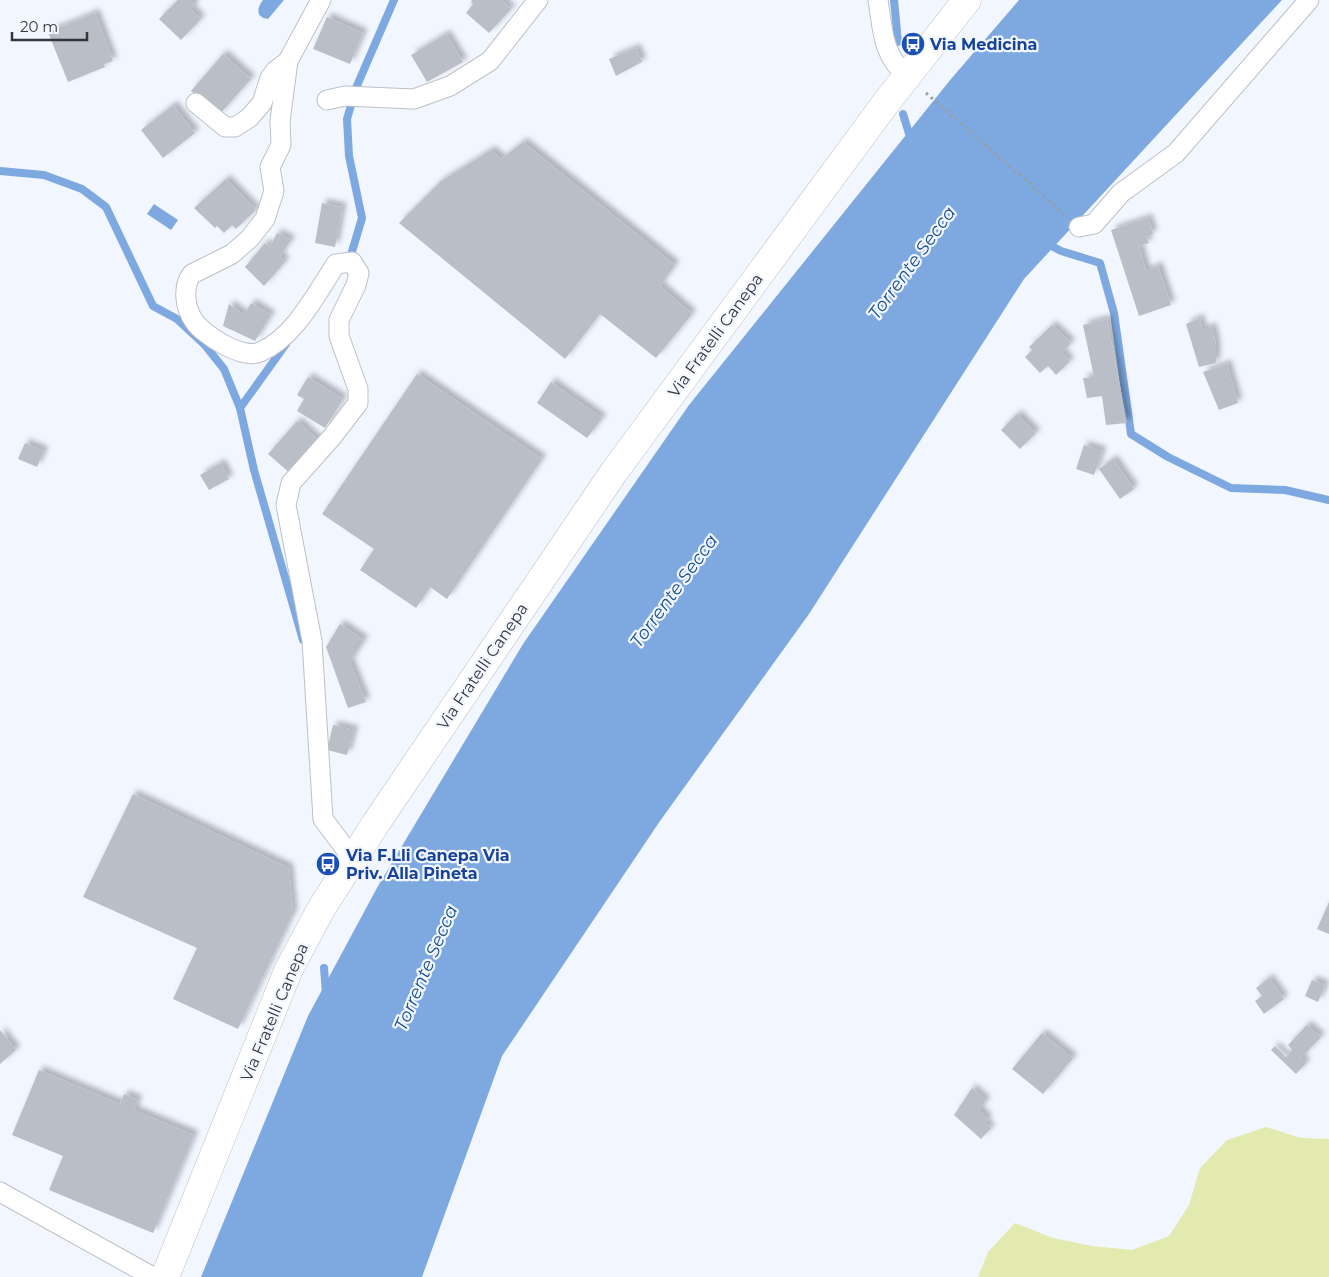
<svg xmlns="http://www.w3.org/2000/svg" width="1329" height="1277" viewBox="0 0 1329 1277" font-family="Montserrat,sans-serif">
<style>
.green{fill:#e2eaaf}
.water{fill:#7ea8e0}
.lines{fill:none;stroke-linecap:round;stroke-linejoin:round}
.stream{stroke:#7ea8e0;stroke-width:8}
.building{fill:#babec6;filter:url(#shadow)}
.street-casing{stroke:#bcc0c8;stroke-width:21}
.secondary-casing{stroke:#bcc0c8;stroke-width:29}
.path{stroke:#9a9da3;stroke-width:3;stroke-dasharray:2.5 4;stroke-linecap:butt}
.street{stroke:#fff;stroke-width:19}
.secondary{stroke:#fff;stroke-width:28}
.labels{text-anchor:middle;stroke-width:4.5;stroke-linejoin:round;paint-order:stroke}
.transit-label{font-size:16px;font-weight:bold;fill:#164399;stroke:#f2f6ff;text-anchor:start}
.street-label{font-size:16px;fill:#343639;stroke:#f2f6ff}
.water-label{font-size:18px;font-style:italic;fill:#154d90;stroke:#f2f6ff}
</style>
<defs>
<filter id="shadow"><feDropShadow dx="4.5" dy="-4.5" stdDeviation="2.5" flood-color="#0004"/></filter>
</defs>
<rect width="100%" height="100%" fill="#f2f6ff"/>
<!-- green -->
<path class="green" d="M 1266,1127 L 1301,1138 L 1329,1139 L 1329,1277 L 978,1277 L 988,1252 L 1015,1223 L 1053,1238 L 1092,1246 L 1132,1250 L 1169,1236 L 1189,1205 L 1200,1168 L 1227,1140 Z"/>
<!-- water -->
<path class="water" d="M 263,0 L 284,0 L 268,19 C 255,17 257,8 263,0 Z
M 1019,0 L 1282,0 L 1024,279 L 809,614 L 660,821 L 502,1056 L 422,1277 L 201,1277 L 308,1016 L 378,886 L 523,644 L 689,405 L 951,79 Z
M 154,204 L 178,220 L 171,230 L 147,214 Z"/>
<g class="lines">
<!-- stream -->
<path class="stream" d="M 894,0 L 898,42
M 903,114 L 911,140
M 0,171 L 44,175 L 82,189 L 106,207 L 153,306 L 177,319 L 204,344 L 224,369 L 240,408 L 254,470 L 303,640
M 1046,243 L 1061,251 L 1100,263 L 1114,313 L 1131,434 L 1168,457 L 1231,488 L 1285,490 L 1329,500
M 346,262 L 351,255 L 362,218 L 349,156 L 347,119 L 356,88 L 394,0
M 240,408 L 286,344
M 324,968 L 326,994"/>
</g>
<!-- building -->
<path class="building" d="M 178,0 L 190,0 L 195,5 L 191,9 L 201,19 L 181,40 L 159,19 Z
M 472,0 L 501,0 L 511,9 L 489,33 L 466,13 L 473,4 L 471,2 Z
M 95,13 L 113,61 L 104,64 L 105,67 L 68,82 L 48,32 Z
M 327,17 L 363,33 L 350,64 L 313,49 Z
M 446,34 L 463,62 L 427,82 L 411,55 Z
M 636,48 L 642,62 L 616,76 L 609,59 Z
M 223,54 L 251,79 L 219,115 L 191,91 Z
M 173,105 L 195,133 L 163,158 L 141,130 Z
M 523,142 L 675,265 L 660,286 L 692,314 L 656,358 L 600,314 L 565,359 L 399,223 L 441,181 L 491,150 L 501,159 Z
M 226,179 L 256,210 L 236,229 L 232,225 L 224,233 L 217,226 L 215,228 L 194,208 Z
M 322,203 L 342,207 L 335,247 L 315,243 Z
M 1148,218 L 1153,234 L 1146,237 L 1149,243 L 1139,246 L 1146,271 L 1158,266 L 1171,305 L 1139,316 L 1111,230 Z
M 277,233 L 291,240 L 280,256 L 285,262 L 264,286 L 245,267 L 265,243 L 270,247 Z
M 251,303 L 271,315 L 255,341 L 223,326 L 229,304 L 244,315 Z
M 1200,318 L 1202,330 L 1212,327 L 1216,345 L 1216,363 L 1199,367 L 1186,324 Z
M 1107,319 L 1127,423 L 1106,425 L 1102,396 L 1087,398 L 1083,378 L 1094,377 L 1083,325 Z
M 1052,325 L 1071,343 L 1062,353 L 1070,361 L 1056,375 L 1048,366 L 1040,373 L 1025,357 L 1032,350 L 1029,347 Z
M 1227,364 L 1238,403 L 1219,410 L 1203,372 Z
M 417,374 L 542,459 L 447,599 L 430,587 L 416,608 L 360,570 L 374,549 L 322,514 Z
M 308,377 L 343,399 L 325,428 L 297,411 L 304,399 L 297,395 Z
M 551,382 L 602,418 L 587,438 L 537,403 Z
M 1017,414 L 1036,433 L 1020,449 L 1001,430 Z
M 297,421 L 321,443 L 292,475 L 268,454 Z
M 25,443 L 44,451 L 37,467 L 18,459 Z
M 1084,445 L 1102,451 L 1094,475 L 1076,469 Z
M 1113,459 L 1134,489 L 1120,499 L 1099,469 Z
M 221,463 L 229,479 L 209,490 L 200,475 Z
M 340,624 L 364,640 L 350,662 L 366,702 L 348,708 L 326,647 Z
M 333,725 L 354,730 L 347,755 L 327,750 Z
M 133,794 L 289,868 L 293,913 L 238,1029 L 173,999 L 197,948 L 83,897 Z
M 1329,902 L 1329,934 L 1317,929 Z
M 1269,978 L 1284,999 L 1264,1014 L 1255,1001 L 1262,996 L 1256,988 Z
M 1312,980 L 1325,985 L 1318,1002 L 1305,996 Z
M 1307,1025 L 1321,1037 L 1301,1058 L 1306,1063 L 1296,1074 L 1271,1050 L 1275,1046 L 1286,1057 L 1292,1050 L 1288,1045 Z
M 0,1030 L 16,1050 L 0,1064 Z
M 1042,1033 L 1073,1058 L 1043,1094 L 1012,1069 Z
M 39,1070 L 120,1104 L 124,1094 L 138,1100 L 134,1110 L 194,1135 L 153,1233 L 49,1190 L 63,1156 L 12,1135 Z
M 972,1088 L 986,1101 L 979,1110 L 988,1119 L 985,1123 L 991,1128 L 981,1139 L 954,1115 Z"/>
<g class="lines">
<!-- street casing -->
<g class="street-casing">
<path id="street" d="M 878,0 C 883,31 882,54 907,76
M 288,61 L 280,121 L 281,145 L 270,167 L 274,191 L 265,219 L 250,238 L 232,254 L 192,274 C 182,287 185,308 194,321 C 203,335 243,360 260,352 C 295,337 316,294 336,264 L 352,262 L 359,273 L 356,285 L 339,320 L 339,336 L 358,389 L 358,403 L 332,437 L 291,483 L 286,505 L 312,641 L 323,819 L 353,859
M 327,100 L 345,96 L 414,99 L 450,86 L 490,61 L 538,0
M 196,103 L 225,127 L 235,127 L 249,118 L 262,103 L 270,78 L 275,71 L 288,61 L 321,0
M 1079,227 L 1094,224 L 1121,193 L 1176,153 L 1309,0
M 0,1192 L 153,1277"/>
</g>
<!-- secondary casing -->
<g class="secondary-casing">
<path id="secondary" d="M 165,1277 L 288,971 L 321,909 L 376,823 L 614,472 L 885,104 L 967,0"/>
</g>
<!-- path -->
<path class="path" d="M 926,93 L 1064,214"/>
<!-- street -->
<use href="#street" class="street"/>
<!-- secondary -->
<use href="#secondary" class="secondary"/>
</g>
<!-- icons -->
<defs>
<g id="bus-disc" transform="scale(1.25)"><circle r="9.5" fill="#1a4fb4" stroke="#f2f6ff"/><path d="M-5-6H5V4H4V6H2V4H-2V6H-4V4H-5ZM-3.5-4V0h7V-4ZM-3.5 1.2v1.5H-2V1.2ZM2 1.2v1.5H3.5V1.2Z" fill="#fff"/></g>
</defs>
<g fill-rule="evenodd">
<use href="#bus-disc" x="913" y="44"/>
<use href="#bus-disc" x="328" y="864"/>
</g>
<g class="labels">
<!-- transit labels -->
<g class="transit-label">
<text x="930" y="50">Via Medicina</text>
<text x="346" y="861">Via F.Lli Canepa Via<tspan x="346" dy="18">Priv. Alla Pineta</tspan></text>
</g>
<!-- street labels -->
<g class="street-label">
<text transform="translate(715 335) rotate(-54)" y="6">Via Fratelli Canepa</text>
<text transform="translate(482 666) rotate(-56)" y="6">Via Fratelli Canepa</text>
<text transform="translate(274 1012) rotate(-67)" y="6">Via Fratelli Canepa</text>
</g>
<!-- water labels -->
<g class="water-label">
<text transform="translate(912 263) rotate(-54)" y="6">Torrente Secca</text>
<text transform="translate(674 591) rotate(-54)" y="6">Torrente Secca</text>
<text transform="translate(426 968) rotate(-67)" y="6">Torrente Secca</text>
</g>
</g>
<!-- scale -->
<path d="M12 32v8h75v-8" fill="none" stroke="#343639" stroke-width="2.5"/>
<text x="20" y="32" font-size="15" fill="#343639" stroke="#f2f6ff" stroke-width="4" paint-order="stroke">20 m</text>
</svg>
